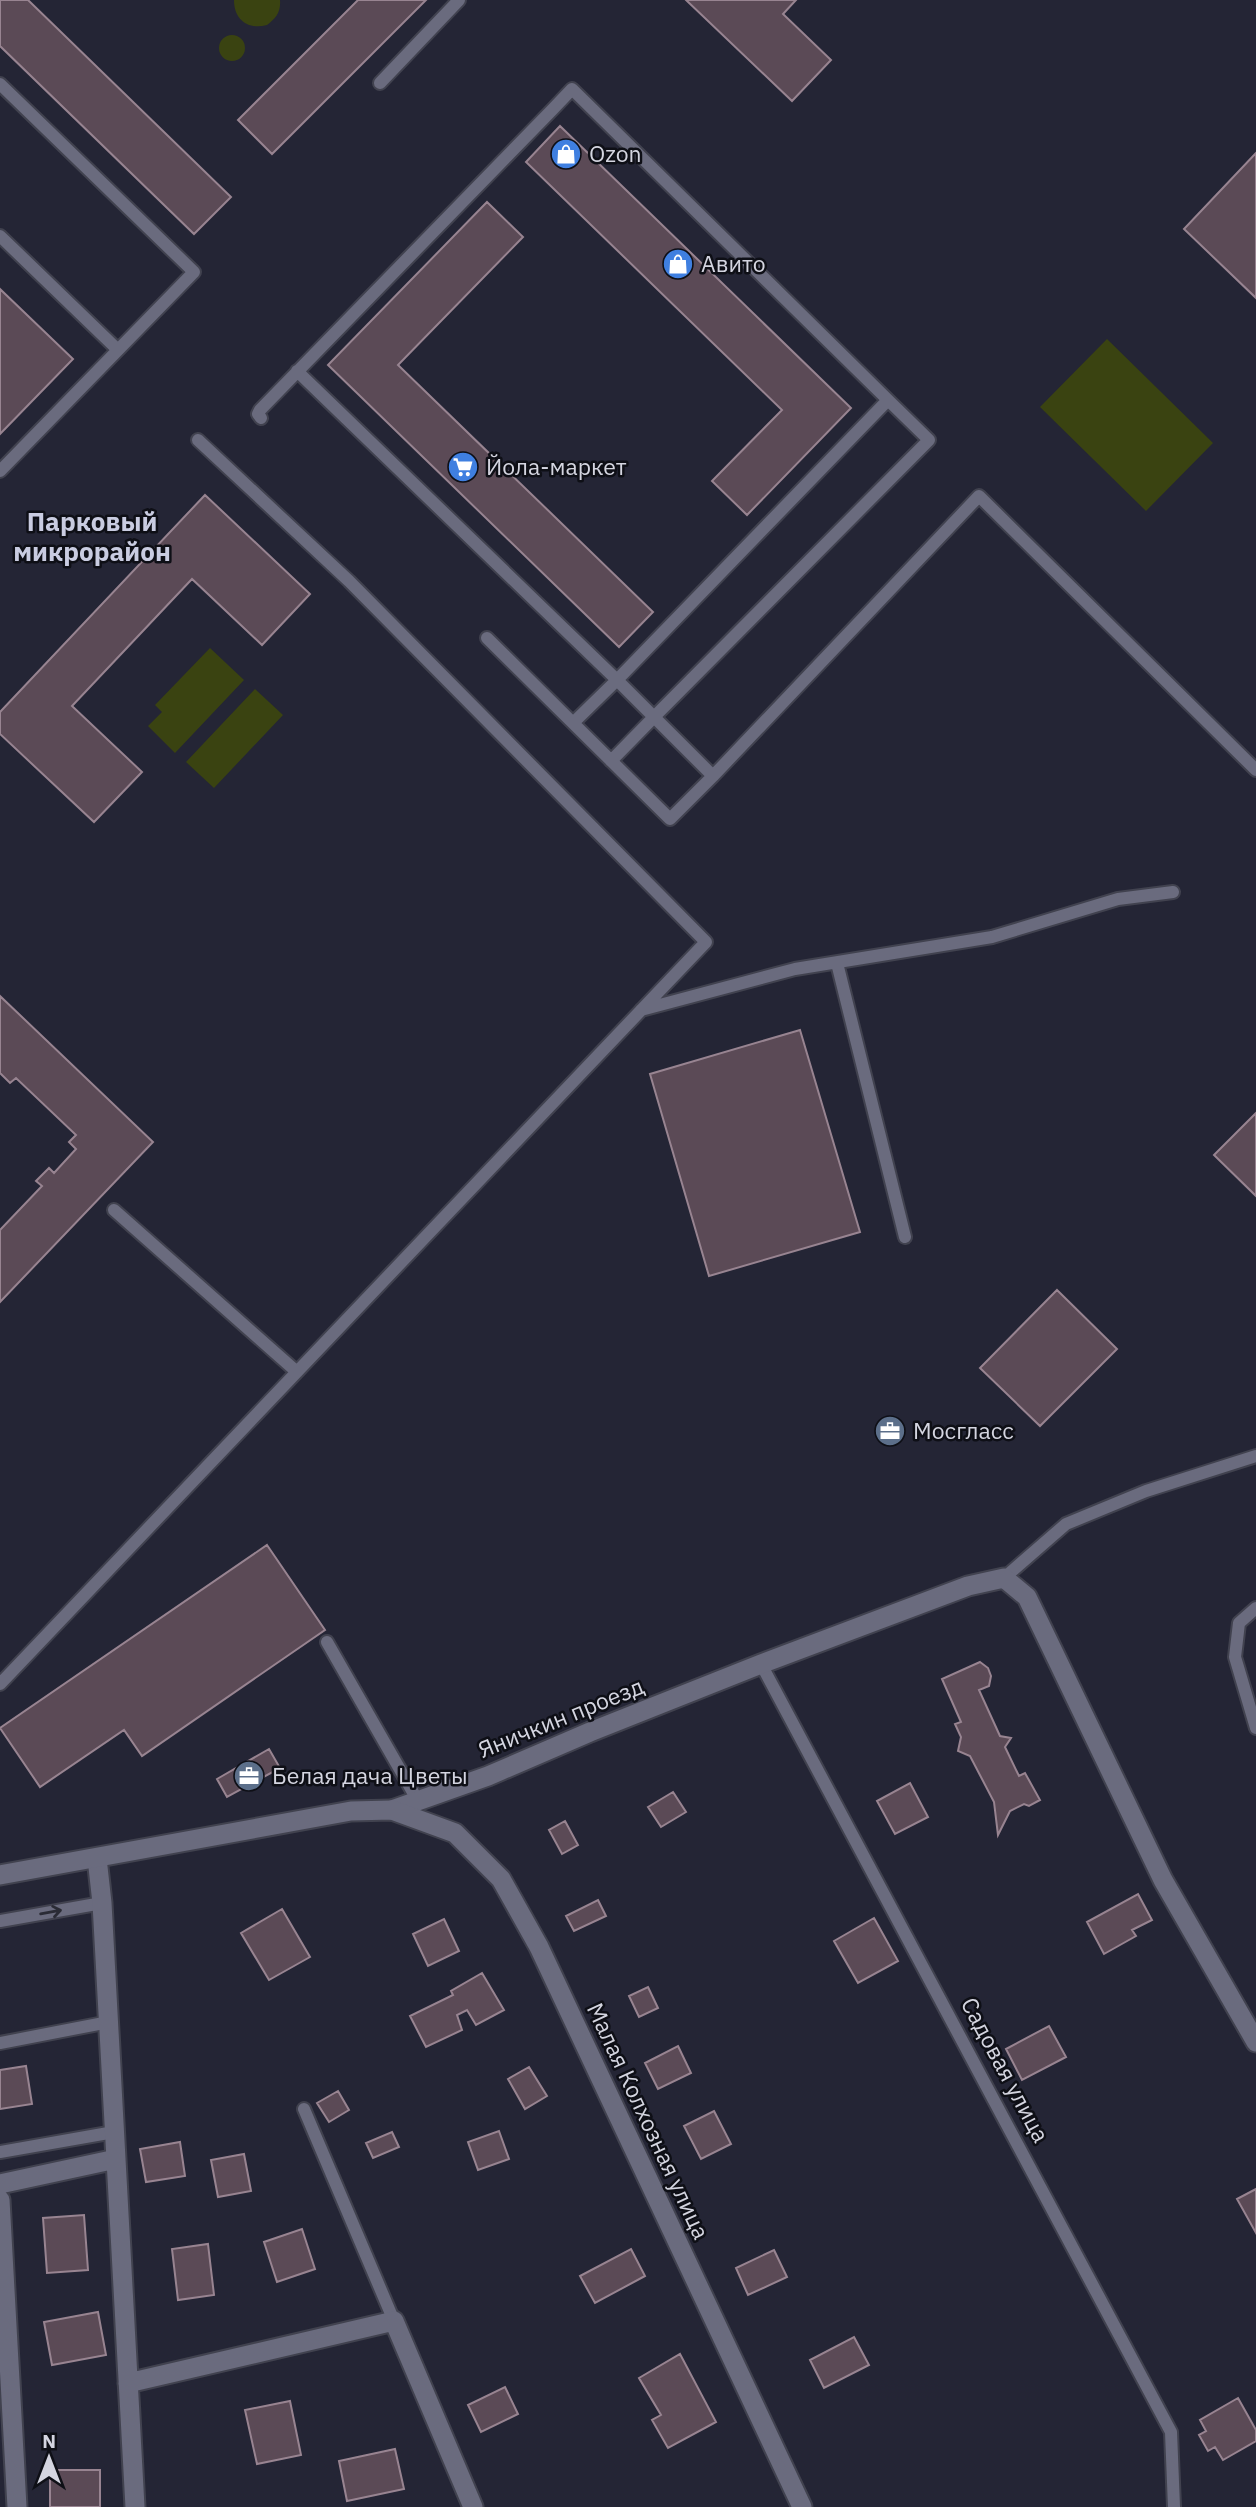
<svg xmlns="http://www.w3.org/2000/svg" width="1256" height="2507" viewBox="0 0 1256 2507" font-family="'IBM Plex Sans',sans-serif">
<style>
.green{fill:#3a4311}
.building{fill:#5b4a56;stroke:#988491;stroke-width:2}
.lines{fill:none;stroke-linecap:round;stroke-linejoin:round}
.service-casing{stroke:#41424f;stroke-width:16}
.minor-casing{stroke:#41424f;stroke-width:23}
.tertiary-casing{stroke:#41424f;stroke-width:23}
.service{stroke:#6a6b7e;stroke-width:12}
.minor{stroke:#6a6b7e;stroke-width:19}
.tertiary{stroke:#6a6b7e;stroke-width:19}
.oneway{stroke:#2a2b35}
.labels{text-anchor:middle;stroke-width:5;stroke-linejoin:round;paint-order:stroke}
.poi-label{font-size:23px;fill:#d4d5e0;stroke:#0e0f16;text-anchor:start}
.street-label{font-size:23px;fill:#d4d5e0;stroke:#0e0f16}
.quarter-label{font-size:26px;font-weight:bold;fill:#c9cce1;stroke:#0e0f16}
</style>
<rect width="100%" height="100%" fill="#242535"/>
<!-- green -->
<path class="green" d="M 234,0 L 280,0 C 281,12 276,18 267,25 C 248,30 234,20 234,0 Z
M219 48a13 13 0 1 1 26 0a13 13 0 1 1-26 0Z
M 1107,339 L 1213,443 L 1146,511 L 1040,407 Z
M 210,648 L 244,680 L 175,753 L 148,726 L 162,712 L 155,705 Z
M 255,689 L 283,715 L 214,788 L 186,762 Z"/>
<!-- building -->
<path class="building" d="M 0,0 L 28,0 L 231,197 L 194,234 L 0,46 Z
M 358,0 L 426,0 L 272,154 L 238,120 Z
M 686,0 L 796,0 L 783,14 L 831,60 L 792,101 Z
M 560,126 L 851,408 L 747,515 L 712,481 L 782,410 L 526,162 Z
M 1256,153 L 1256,298 L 1184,229 Z
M 487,202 L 523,237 L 398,365 L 653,612 L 619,647 L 328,365 Z
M 0,289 L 73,359 L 0,434 Z
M 205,495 L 310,594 L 262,645 L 192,579 L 72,706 L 142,772 L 94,822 L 0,734 L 0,712 Z
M 0,996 L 153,1142 L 0,1302 L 0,1230 L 42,1186 L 36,1181 L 49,1168 L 54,1173 L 76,1149 L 69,1142 L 76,1135 L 16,1078 L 10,1083 L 0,1073 Z
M 800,1030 L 860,1232 L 709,1276 L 650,1074 Z
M 1256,1113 L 1256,1196 L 1214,1155 Z
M 1057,1290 L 1117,1349 L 1040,1426 L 980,1368 Z
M 267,1545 L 325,1630 L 142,1756 L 124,1730 L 40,1787 L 0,1728 Z
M 980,1662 L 988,1668 L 991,1676 L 989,1686 L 979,1690 L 1000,1736 L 1011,1738 L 1005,1747 L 1019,1776 L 1025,1773 L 1040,1800 L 1029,1806 L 1024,1804 L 1010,1811 L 998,1835 L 994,1802 L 970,1756 L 958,1751 L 961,1737 L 955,1724 L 961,1722 L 942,1679 Z
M 269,1749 L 280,1768 L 227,1797 L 217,1779 Z
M 910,1783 L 928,1817 L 895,1834 L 877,1801 Z
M 673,1792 L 686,1812 L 661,1827 L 648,1807 Z
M 565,1821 L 578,1845 L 562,1854 L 549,1830 Z
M 1138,1894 L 1152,1920 L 1132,1930 L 1136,1936 L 1104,1954 L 1087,1922 Z
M 598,1900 L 606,1916 L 574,1931 L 566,1916 Z
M 282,1909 L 310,1957 L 269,1980 L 241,1933 Z
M 874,1918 L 898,1961 L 858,1983 L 834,1941 Z
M 444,1919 L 459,1951 L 428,1966 L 413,1934 Z
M 482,1973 L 504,2010 L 476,2025 L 467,2010 L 457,2015 L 462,2030 L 426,2047 L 410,2016 L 453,1995 L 451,1991 Z
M 648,1987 L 658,2008 L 639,2017 L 629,1996 Z
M 1049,2026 L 1066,2057 L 1022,2080 L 1006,2049 Z
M 678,2046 L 691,2073 L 658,2089 L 645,2063 Z
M 26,2066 L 32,2104 L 0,2109 L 0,2070 Z
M 529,2067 L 547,2096 L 525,2109 L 508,2079 Z
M 338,2091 L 349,2110 L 329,2122 L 317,2103 Z
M 714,2111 L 731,2144 L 701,2159 L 684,2126 Z
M 499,2131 L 509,2159 L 478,2170 L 468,2142 Z
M 392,2132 L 399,2147 L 373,2158 L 366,2143 Z
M 180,2142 L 185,2176 L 146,2182 L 140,2149 Z
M 244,2154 L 251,2191 L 218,2197 L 211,2160 Z
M 1256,2189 L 1256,2233 L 1237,2199 Z
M 84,2215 L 88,2270 L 47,2273 L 43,2218 Z
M 302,2229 L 315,2269 L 277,2282 L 264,2242 Z
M 208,2244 L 214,2295 L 178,2300 L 172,2249 Z
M 631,2249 L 645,2276 L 595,2303 L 580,2276 Z
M 774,2250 L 787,2277 L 748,2295 L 736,2268 Z
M 98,2312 L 106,2355 L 52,2365 L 44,2322 Z
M 854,2337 L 869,2365 L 824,2388 L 810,2360 Z
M 680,2354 L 716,2422 L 668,2448 L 652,2420 L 661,2415 L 639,2378 Z
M 505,2387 L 518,2414 L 481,2432 L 468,2405 Z
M 1238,2398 L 1256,2430 L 1256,2441 L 1223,2460 L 1215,2447 L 1208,2451 L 1199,2435 L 1206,2431 L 1200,2420 Z
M 290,2401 L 301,2455 L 257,2464 L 245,2410 Z
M 395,2449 L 404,2489 L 347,2501 L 339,2461 Z
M 50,2470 L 100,2470 L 100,2507 L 50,2507 Z"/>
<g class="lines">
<!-- service casing -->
<g class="service-casing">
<path id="service" d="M 380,83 L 459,0
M 0,84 L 194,272 L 118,350
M 0,236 L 118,350 L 0,471
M 261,418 L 258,414 L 260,410 L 552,110 L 572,89 L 888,400 L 617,680 L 297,371
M 487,638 L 670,819 L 713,776
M 573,723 L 617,680 L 654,717 L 929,440 L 888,400
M 611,761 L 654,717 L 713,776 L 979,496 L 1256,770
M 837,963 L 905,1237
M 641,1010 L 795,969 L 992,937 L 1118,899 L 1173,892
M 114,1210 L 297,1372
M 1004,1578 L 1066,1524 L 1146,1491 L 1256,1456
M 1256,1608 L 1239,1623 L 1235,1657 L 1256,1728
M 327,1642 L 418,1801
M 761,1664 L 1171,2432 L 1174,2507
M 0,1684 L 706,942 L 349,581 L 198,440
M 0,1921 L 102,1903
M 0,2043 L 109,2022
M 304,2109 L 394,2321
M 0,2152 L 114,2132"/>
</g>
<!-- minor casing -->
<g class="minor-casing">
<path id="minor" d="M 392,1810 L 488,1776 L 590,1732 L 761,1664 L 968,1586 L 1004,1578 L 1027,1597 L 1163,1880 L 1256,2042
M 97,1858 L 102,1903 L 135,2507
M 0,2184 L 116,2159
M 0,2200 L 17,2507
M 128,2383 L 394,2321 L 473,2507"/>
</g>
<!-- tertiary casing -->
<g class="tertiary-casing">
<path id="tertiary" d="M 0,1875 L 351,1811 L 392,1810 L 455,1833 L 501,1879 L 539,1947 L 802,2507"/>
</g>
<!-- service -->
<use href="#service" class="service"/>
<!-- minor -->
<use href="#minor" class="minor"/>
<!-- tertiary -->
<use href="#tertiary" class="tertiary"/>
</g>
<!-- one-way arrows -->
<defs><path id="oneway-shaft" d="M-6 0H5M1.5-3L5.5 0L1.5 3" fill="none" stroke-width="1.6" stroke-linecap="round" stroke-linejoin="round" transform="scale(1.75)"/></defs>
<use class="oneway" href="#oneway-shaft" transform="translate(51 1912) rotate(-10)"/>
<!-- icons -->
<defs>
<g id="shop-disc" transform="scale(1.575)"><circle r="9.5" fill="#3f7fe0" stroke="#0e0f16"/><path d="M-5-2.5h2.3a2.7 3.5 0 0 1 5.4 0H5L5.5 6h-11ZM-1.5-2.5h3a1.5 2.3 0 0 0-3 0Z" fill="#fff"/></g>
<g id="supermarket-disc" transform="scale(1.575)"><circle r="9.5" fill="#3f7fe0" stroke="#0e0f16"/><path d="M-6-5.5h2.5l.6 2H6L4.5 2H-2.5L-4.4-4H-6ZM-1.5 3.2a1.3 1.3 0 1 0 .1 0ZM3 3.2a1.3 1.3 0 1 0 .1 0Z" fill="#fff"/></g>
<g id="office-disc" transform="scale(1.575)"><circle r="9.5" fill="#5c6f8a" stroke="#0e0f16"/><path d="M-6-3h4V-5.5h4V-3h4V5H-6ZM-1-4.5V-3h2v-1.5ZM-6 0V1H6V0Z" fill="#fff"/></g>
</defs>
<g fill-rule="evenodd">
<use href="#shop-disc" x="566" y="154"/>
<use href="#shop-disc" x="678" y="264"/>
<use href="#supermarket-disc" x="463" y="467"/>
<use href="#office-disc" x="890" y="1431"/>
<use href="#office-disc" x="249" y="1776"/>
</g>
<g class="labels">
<!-- poi labels -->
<g class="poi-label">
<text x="589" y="162">Ozon</text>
<text x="701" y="272">Авито</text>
<text x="486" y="475">Йола-маркет</text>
<text x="913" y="1439">Мосгласс</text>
<text x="272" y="1784">Белая дача Цветы</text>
</g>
<!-- street labels -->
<g class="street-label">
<text transform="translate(561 1718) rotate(-22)" y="8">Яничкин проезд</text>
<text transform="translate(1005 2070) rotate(62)" y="8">Садовая улица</text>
<text transform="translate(648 2121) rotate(65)" y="8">Малая Колхозная улица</text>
</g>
<!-- quarter labels -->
<g class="quarter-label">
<text x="92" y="531">Парковый<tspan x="92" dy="30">микрорайон</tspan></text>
</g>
</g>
<!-- north arrow -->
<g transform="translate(49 2458)" stroke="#0e0f16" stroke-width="5" paint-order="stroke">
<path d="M0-5L12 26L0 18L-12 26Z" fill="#d4d5e0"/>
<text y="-10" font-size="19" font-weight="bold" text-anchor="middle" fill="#d4d5e0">N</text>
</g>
</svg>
